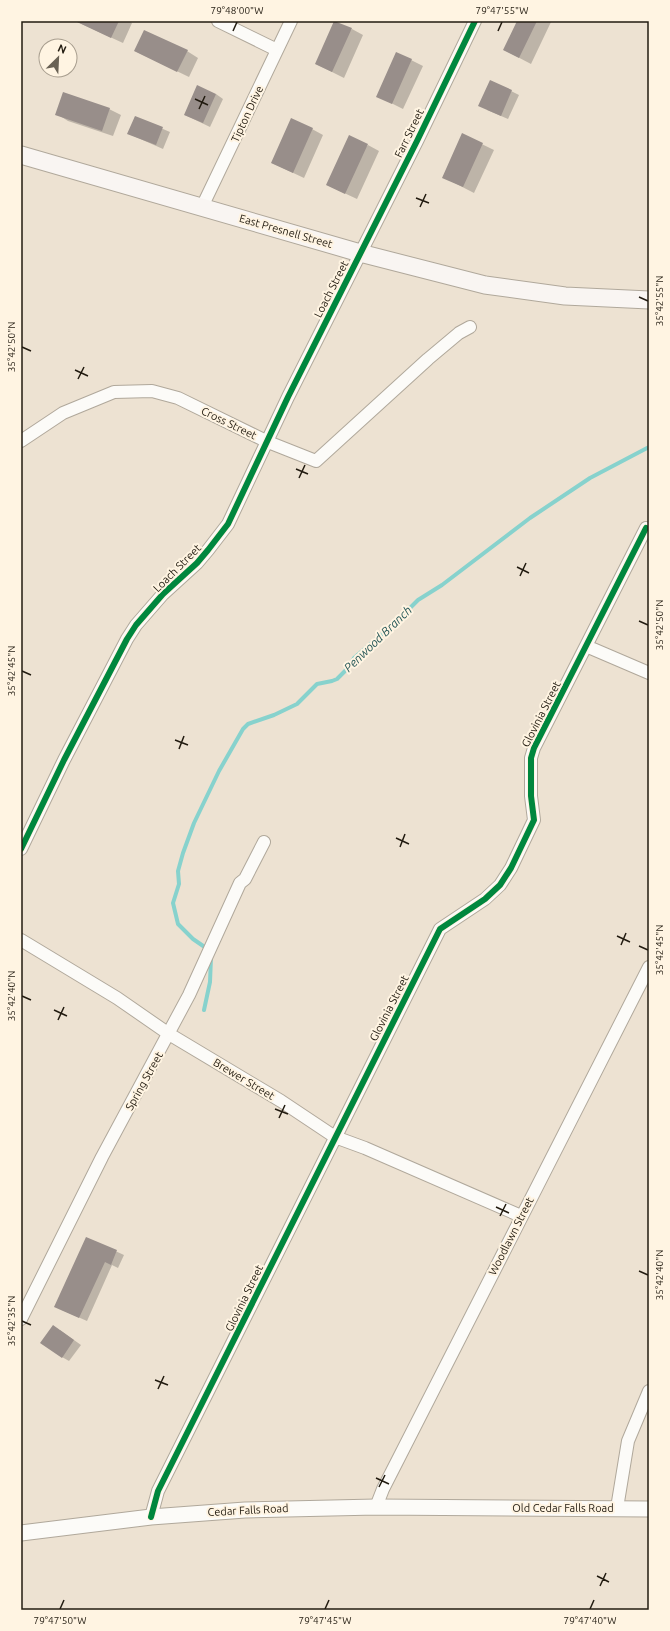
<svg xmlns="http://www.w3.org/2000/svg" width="670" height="1631" viewBox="0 0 670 1631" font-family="Ubuntu,sans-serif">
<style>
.shadow{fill:#0003}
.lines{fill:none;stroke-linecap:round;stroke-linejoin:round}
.stream{stroke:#87d2cd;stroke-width:4}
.building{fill:#988e8a}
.minor-casing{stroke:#b0a89b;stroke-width:14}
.tertiary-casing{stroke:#b0a89b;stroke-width:17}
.secondary-casing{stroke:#b0a89b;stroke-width:19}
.minor{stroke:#fcfbf8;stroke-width:12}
.tertiary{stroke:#fcfbf8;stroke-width:15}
.secondary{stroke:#f9f5f2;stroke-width:17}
.cycleway-casing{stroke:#fff4e2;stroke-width:8}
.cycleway{stroke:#00873e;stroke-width:6}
.ticks{fill:none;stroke:#221b10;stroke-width:1.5}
.labels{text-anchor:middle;stroke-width:4;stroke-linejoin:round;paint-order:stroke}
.street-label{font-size:11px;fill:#221b10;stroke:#fff4e2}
.water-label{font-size:12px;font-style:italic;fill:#255656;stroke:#fff4e2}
.neatline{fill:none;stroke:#221b10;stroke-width:1.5}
.ticks-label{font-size:10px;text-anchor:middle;fill:#221b10}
</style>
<rect width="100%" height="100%" fill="#ede2d2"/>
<!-- shadow -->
<path class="shadow" d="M 75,21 L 129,21 L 132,23 L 123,43 Z
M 518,21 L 551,22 L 531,64 L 504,50 Z
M 352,29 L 363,35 L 344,78 L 316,64 Z
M 135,51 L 187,51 L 198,58 L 189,77 Z
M 411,60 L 423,66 L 403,109 L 377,96 Z
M 491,81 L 519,95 L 508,119 L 487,110 Z
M 216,94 L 223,99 L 210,127 L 185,115 Z
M 109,109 L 121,115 L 113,136 L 68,121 L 57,114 Z
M 135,117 L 170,132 L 163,149 L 129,134 Z
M 312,129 L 323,135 L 304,178 L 272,163 Z
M 463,135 L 494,150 L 474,193 L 443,177 Z
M 368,145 L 379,151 L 357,199 L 327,185 Z
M 87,1238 L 124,1255 L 118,1268 L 112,1265 L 87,1321 L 62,1310 Z
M 60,1330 L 81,1345 L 69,1361 L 62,1357 Z"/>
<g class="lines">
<!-- stream -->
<path class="stream" d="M 209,950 L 193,939 L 178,924 L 173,903 L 179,884 L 178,871 L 183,853 L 194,823 L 219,771 L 243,729 L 248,724 L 274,715 L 297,704 L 317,684 L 332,681 L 337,679 L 347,669 L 354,658 L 396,622 L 418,600 L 442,585 L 530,518 L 590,478 L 649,447
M 204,1010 L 210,982 L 211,957"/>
</g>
<!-- building -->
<path class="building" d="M 75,21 L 119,21 L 111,38 Z
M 334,21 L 352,28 L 332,72 L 315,64 Z
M 517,21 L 537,21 L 519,58 L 503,50 Z
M 144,30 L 188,50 L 177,72 L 134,51 Z
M 396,52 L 412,59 L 392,104 L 376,97 Z
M 490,80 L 512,90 L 501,116 L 478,106 Z
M 197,85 L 216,94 L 203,123 L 184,115 Z
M 63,92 L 110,108 L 102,131 L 55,115 Z
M 135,116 L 163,127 L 156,145 L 127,134 Z
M 291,118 L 313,128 L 293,173 L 271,163 Z
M 462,133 L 483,143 L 463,187 L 442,178 Z
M 349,135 L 368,144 L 345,194 L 326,185 Z
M 86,1237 L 117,1250 L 111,1265 L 105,1262 L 79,1318 L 54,1307 Z
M 53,1325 L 74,1340 L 62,1358 L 40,1343 Z"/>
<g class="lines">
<!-- minor casing -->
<g class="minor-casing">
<path id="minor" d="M 218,21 L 277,50
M 202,207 L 291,21
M 21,441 L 63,413 L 114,392 L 152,391 L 178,398 L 268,442 L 316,461 L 428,359 L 459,333 L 470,327
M 586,646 L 649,673
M 21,849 L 64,760 L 127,639 L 136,625 L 163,594 L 197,563 L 208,550 L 228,524 L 288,397 L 417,141 L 475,21
M 21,940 L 117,998 L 169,1034 L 281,1101 L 335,1137 L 365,1148 L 521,1216
M 21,1319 L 102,1157 L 189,995 L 240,883 L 245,879 L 264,842
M 376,1507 L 383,1489 L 649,967
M 617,1508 L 628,1441 L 649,1391
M 151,1517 L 158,1491 L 440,929 L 485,899 L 500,885 L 511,868 L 534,820 L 531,796 L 531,758 L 534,748 L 646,528"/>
</g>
<!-- tertiary casing -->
<g class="tertiary-casing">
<path id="tertiary" d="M 21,1533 L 151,1517 L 245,1510 L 376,1507 L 649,1509"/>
</g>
<!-- secondary casing -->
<g class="secondary-casing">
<path id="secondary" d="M 21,155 L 360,253 L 485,285 L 565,296 L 649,300"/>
</g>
<!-- minor -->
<use href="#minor" class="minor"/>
<!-- tertiary -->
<use href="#tertiary" class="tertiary"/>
<!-- secondary -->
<use href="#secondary" class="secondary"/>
<!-- cycleway casing -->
<g class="cycleway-casing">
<path id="cycleway" d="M 21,849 L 64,760 L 127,639 L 136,625 L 163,594 L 197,563 L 208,550 L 228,524 L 288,397 L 417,141 L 475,21
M 151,1517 L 158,1491 L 440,929 L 485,899 L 500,885 L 511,868 L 534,820 L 531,796 L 531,758 L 534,748 L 646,528"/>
</g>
<!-- cycleway -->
<use href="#cycleway" class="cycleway"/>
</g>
<!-- ticks -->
<path class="ticks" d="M 233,31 L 237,22M 498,31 L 502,22M 195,99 L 208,105M 199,109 L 205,96M 416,198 L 429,203M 420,207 L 426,194M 639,297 L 648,301M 22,347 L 31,351M 75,370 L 88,376M 78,379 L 84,367M 296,469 L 308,474M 299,478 L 305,465M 517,567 L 529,573M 520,576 L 526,563M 639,621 L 648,625M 22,671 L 31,675M 175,740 L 188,745M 179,749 L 184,736M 396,838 L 409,844M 400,847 L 405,834M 617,936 L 630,942M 621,945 L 626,933M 639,946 L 648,950M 22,996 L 31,1000M 54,1010 L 67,1016M 58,1020 L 64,1007M 275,1109 L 288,1114M 279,1118 L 285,1105M 496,1207 L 509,1213M 500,1216 L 506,1204M 639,1271 L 648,1275M 22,1321 L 31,1325M 155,1380 L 168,1385M 158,1389 L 164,1376M 376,1478 L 389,1484M 379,1487 L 385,1475M 597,1576 L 609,1582M 600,1586 L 606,1573M 60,1609 L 64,1600M 325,1609 L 329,1600M 590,1609 L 594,1600"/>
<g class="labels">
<!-- street labels -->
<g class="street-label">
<text transform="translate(247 114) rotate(-65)" y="4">Tipton Drive</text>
<text transform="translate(409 133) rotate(-64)" y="4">Farr Street</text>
<text transform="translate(286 231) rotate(16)" y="4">East Presnell Street</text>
<text transform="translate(331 289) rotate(-63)" y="4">Loach Street</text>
<text transform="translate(229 423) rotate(26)" y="4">Cross Street</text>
<text transform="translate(177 568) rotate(-45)" y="4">Loach Street</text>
<text transform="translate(541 714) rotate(-63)" y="4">Glovinia Street</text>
<text transform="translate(389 1008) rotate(-63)" y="4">Glovinia Street</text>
<text transform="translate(244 1079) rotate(31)" y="4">Brewer Street</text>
<text transform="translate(144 1081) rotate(-61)" y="4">Spring Street</text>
<text transform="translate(511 1236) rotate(-63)" y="4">Woodlawn Street</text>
<text transform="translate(244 1298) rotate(-64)" y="4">Glovinia Street</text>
<text x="563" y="1512">Old Cedar Falls Road</text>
<text transform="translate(248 1510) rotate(-3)" y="4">Cedar Falls Road</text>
</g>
<!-- water labels -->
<g class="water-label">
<text transform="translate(378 639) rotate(-44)" y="4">Penwood Branch</text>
</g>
</g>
<!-- border -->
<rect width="670" height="1631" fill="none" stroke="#fff4e2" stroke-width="44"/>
<!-- north arrow -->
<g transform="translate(58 58) rotate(24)"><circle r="19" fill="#fff4e2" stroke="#a79d8e"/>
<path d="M0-3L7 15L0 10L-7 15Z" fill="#696154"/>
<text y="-6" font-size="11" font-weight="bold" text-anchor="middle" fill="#221b10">N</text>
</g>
<rect x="22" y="22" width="626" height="1587" class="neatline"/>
<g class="ticks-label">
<text x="237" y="14">79°48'00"W</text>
<text x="502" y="14">79°47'55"W</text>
<text transform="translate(659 301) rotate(-90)" y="4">35°42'55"N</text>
<text transform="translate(11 347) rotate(-90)" y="4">35°42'50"N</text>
<text transform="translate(659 625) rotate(-90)" y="4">35°42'50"N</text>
<text transform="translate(11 671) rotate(-90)" y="4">35°42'45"N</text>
<text transform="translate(659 950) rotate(-90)" y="4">35°42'45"N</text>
<text transform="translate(11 996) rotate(-90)" y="4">35°42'40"N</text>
<text transform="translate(659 1275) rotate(-90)" y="4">35°42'40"N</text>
<text transform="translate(11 1321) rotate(-90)" y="4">35°42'35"N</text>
<text x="60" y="1624">79°47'50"W</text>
<text x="325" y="1624">79°47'45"W</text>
<text x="590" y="1624">79°47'40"W</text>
</g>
</svg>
